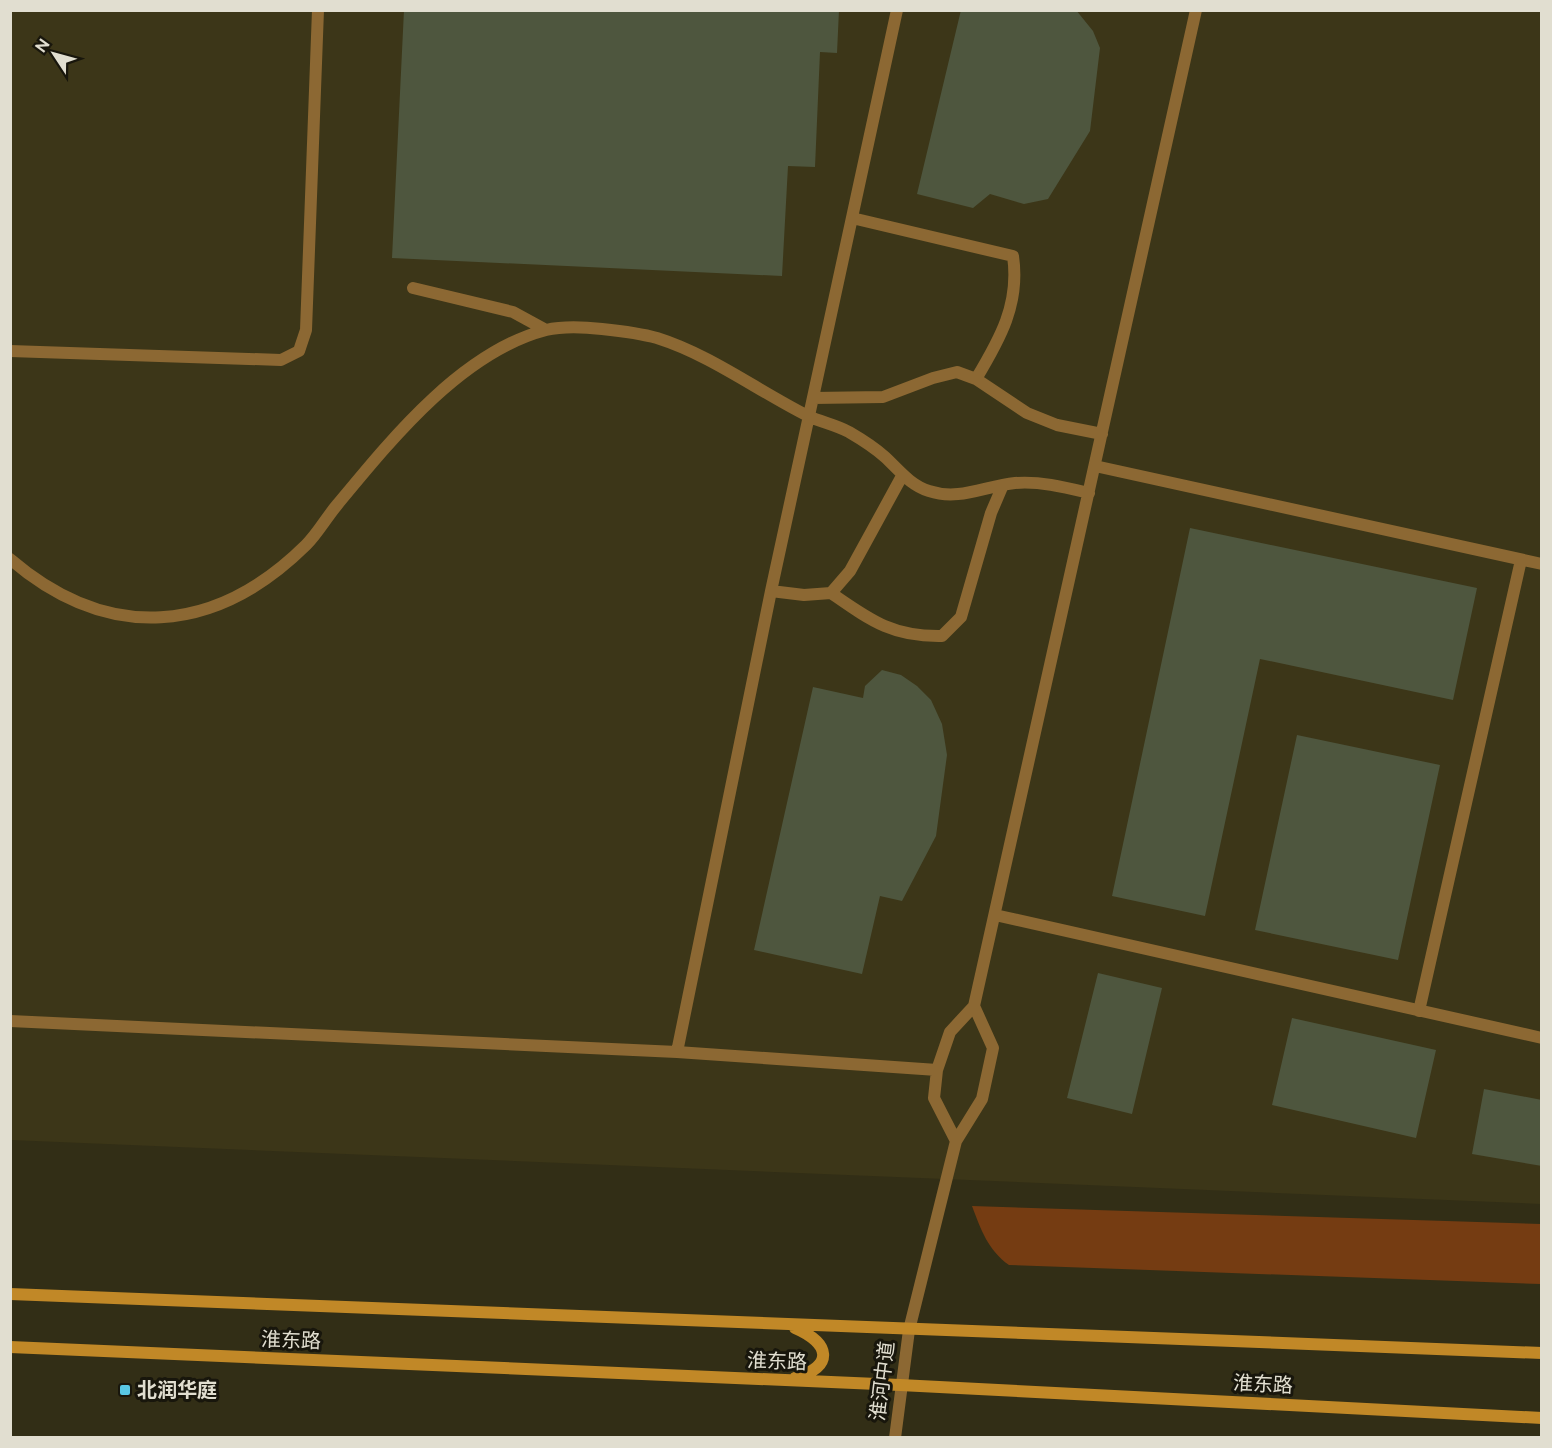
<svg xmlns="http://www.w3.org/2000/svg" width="1552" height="1448" viewBox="0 0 1552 1448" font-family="Raleway,'Noto Sans SC',sans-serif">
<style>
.built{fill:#3c3618}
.green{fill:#753c12}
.building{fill:#4e563e}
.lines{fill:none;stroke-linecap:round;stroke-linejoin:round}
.service{stroke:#8c6833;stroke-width:12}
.tertiary{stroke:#8c6833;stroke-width:12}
.secondary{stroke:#c18827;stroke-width:12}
.poi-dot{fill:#59c8e4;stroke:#18160c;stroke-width:2}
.labels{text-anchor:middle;stroke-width:6;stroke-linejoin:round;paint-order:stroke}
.street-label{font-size:20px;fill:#e1ded0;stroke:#18160c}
.poi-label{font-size:20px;font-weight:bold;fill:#e1ded0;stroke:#18160c;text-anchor:start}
</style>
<rect width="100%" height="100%" fill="#322e16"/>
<!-- built -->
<path class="built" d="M 11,11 L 1541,11 L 1541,1204 L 11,1140 Z"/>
<!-- green -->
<path class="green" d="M 972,1206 L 1541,1224 L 1541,1284 L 1009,1265 C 988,1250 981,1230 972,1206 Z"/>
<!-- building -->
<path class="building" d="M 404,10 L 839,10 L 837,53 L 820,52 L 815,167 L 788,166 L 782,276 L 392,258 Z
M 961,10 L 1076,10 L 1093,31 L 1100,48 L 1090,131 L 1048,199 L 1024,204 L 990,194 L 973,208 L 917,194 Z
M 1190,528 L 1477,588 L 1453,700 L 1260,659 L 1205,916 L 1112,896 Z
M 882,670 L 901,675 L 917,686 L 931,700 L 942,724 L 947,755 L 936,836 L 902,901 L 880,896 L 862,974 L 754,950 L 813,687 L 863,698 L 865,686 Z
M 1297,735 L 1440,765 L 1398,960 L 1255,930 Z
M 1098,973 L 1162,988 L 1132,1114 L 1067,1098 Z
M 1292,1018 L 1436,1050 L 1416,1138 L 1272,1105 Z
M 1484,1089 L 1542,1100 L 1542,1166 L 1472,1154 Z"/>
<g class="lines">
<!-- service -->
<path class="service" d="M 852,218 L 1013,256 C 1020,304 1000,339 976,379
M 413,288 L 513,312 L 546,330
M 10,351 L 281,360 L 299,351 L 306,330 L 318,10
M 813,398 L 883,397 L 933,378 L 957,372 L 976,379 L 1027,413 L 1057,425 L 1102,434
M 1095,466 L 1542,564
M 10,559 C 108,643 215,635 306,545 C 318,533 326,518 337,505 C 390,441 461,352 546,330 C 563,326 584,327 602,329 C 621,331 639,333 657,338 C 711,355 758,391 808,416 C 821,422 836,425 849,432 C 861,439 875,448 885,457 C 899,470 910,485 929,491 C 959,501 985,486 1015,483 C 1040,481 1064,487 1089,493
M 771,591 L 804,595 L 831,593 L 850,571 L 902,476
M 831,593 C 870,620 892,637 942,636 L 961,617 L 991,513 L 1003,485
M 995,915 L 1542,1038
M 1419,1011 L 1521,560
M 10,1021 L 677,1052 L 937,1070
M 677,1052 L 771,591 L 897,10
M 956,1141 L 934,1098 L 937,1070 L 950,1032 L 974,1006 L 1196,10
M 909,1330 L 956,1141 L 982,1099 L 993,1048 L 974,1006"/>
<!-- tertiary -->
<path class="tertiary" d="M 895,1438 L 909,1330"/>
<!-- secondary -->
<path class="secondary" d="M 10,1294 L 1542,1353
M 10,1347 L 900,1385 L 1542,1418
M 795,1378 C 835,1366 830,1343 795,1328"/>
</g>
<!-- markers -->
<rect class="poi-dot" x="119" y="1384" width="12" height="12" rx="3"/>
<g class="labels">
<!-- street labels -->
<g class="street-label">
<text transform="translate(291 1340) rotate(2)" y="7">淮东路</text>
<text transform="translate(777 1361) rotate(2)" y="7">淮东路</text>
<text transform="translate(882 1381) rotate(-83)" y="7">淮河中道</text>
<text transform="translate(1263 1384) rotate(3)" y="7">淮东路</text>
</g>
<!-- poi labels -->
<g class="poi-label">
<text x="137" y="1397">北润华庭</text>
</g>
</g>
<!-- border -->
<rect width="1552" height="1448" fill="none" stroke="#e1ded0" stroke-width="24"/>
<!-- north arrow -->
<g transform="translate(54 54) rotate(306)" stroke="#18160c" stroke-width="4.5" paint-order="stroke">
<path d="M0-4.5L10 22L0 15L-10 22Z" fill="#e1ded0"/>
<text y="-9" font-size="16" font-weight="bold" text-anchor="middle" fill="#e1ded0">N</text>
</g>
</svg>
